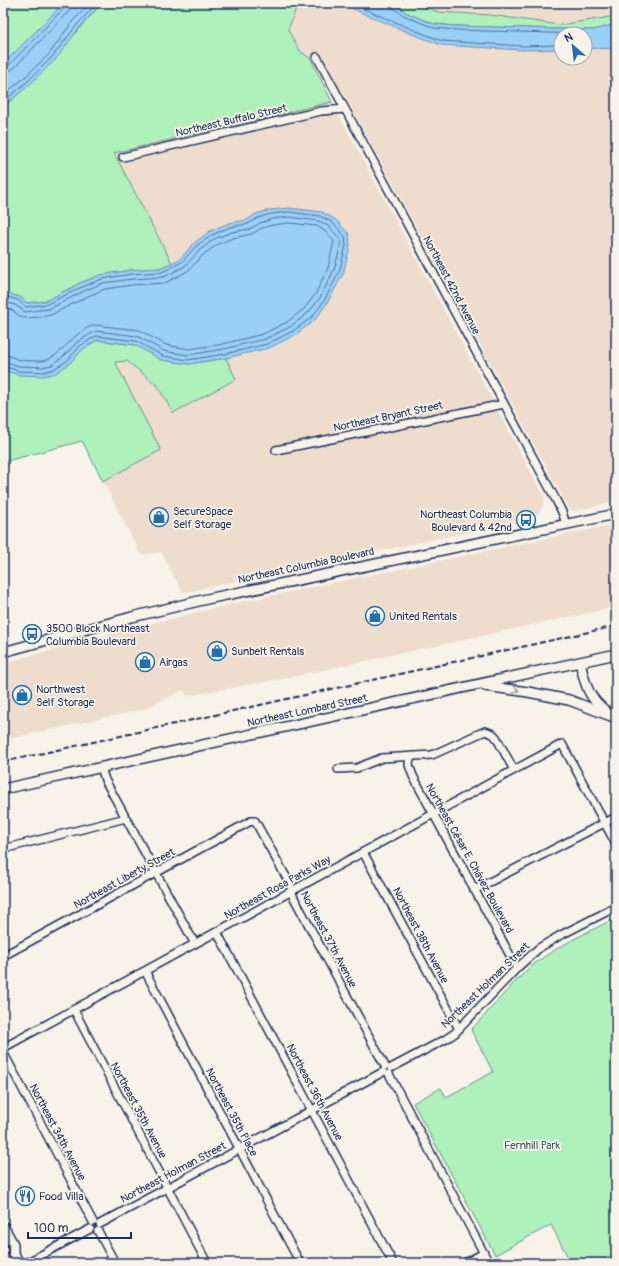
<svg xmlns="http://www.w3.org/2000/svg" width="619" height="1266" viewBox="0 0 619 1266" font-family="Pangolin,sans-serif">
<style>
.built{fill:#edc}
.green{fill:#aff1ba;stroke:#65908c}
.water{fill:#99d0f8;stroke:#6790ba}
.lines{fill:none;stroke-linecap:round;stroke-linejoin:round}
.shore{stroke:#4d6f9c;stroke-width:1}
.minor-casing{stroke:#1b2f5e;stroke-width:10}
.major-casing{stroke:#1b2f5e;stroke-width:12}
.minor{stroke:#f7f3e8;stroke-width:7}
.major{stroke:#f7f3e8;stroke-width:9}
.rail{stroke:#1b2f5e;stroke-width:2;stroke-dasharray:6 3;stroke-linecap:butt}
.oneway{stroke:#8991a3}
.labels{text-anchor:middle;stroke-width:3.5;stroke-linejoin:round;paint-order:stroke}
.street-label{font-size:11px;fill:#1b2f5e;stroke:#f7f3e8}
.poi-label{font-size:11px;fill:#1b2f5e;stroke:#f7f3e8;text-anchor:start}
.park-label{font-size:11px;fill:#395670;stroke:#f7f3e8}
</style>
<rect width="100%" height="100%" fill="#f7f3e8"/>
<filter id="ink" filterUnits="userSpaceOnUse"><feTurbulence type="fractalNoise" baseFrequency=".025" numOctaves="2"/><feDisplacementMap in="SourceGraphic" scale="8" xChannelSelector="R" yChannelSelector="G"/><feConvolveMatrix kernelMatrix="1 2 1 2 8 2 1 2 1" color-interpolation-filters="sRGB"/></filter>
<g filter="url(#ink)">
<!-- built -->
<path class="built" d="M 298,3 L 339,3 L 412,34 L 441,45 L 523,50 L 561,49 L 561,58 L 585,58 L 585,48 L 616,49 L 616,502 L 573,511 L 569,509 L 343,92 L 337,95 L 316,56 L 311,59 L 300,51 L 288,30 Z
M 419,3 L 616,3 L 616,16 L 560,25 L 490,15 L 439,12 L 426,8 Z
M 332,102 L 545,498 L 543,506 L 538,514 L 531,519 L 232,582 L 183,593 L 161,552 L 141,555 L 103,481 L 161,450 L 115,362 L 127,361 L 157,385 L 173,413 L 236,379 L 226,358 L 269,348 L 295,335 L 256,214 L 247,220 L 229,223 L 194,243 L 180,259 L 172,263 L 113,153 Z
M 616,524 L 616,607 L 286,678 L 187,696 L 183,690 L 145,709 L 3,740 L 3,663 L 148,624 L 245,601 Z"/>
<!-- green -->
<path class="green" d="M 3,3 L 64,3 L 3,64 Z
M 102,3 L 298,3 L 288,30 L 300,51 L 311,59 L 332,102 L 114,153 L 172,263 L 160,268 L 131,270 L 101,275 L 80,283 L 46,301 L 27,303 L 20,297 L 3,292 L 3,107 L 29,85 Z
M 393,3 L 419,3 L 426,8 L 439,12 L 490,15 L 560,25 L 616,16 L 616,25 L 612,25 L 594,30 L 456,26 L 434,24 L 407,13 Z
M 97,340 L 135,345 L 161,359 L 189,364 L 226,358 L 236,379 L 173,413 L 157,385 L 127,361 L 115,362 L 161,450 L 103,481 L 82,441 L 3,462 L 3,368 L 6,371 L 70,363 L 83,349 Z
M 616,918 L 616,1263 L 571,1263 L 551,1225 L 495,1255 L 413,1103 L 441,1088 L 446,1097 L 493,1072 L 471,1030 C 490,1010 508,988 528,969 C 554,947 586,933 616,918 Z"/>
<!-- water -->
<path class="water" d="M 64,3 L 102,3 L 79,28 L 56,59 L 29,85 L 3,107 L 3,64 Z
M 339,3 L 393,3 L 407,13 L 434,24 L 456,26 L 594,30 L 612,25 L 616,25 L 616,49 L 585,48 L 585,34 L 561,34 L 561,49 L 523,50 L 441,45 L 412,34 Z
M 289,208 L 322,212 L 336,220 L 349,234 L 350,246 L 343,274 L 327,303 L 315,320 L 295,335 L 269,348 L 226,358 L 189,364 L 161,360 L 135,345 L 97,340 L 83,349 L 70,363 L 56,373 L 44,376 L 18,375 L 6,371 L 3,368 L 3,292 L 20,297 L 27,303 L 46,301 L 80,283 L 101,275 L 131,270 L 160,268 L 180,259 L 194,243 L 210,231 L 229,223 L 247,220 L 256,214 L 270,210 Z"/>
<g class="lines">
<!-- shore -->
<path class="shore" d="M 350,3 L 414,30 L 442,41 L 523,46 L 561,45
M 391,3 L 393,8 L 405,16 L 434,28 L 456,30 L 581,34
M 3,67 L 10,64 L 65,7 L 67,3
M 3,72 L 8,72 L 14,68 L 69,11 L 72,3
M 3,95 L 23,79 L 50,53 L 72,22 L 90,3
M 3,102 L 27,82 L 53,56 L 76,26 L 97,3
M 3,296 L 18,300 L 26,307 L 47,304 L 82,287 L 102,279 L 131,274 L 162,272 L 182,262 L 196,246 L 212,235 L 230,227 L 248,224 L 258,218 L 271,214 L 289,212 L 320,216 L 333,223 L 345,236 L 346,246 L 339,272 L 324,301 L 312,317 L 293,331 L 267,344 L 225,354 L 188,360 L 163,356 L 136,341 L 96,336 L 80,346 L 68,360 L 54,369 L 44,372 L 19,371 L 3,366
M 3,301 L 15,305 L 25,312 L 49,309 L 84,291 L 103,283 L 132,279 L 164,277 L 185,266 L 200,250 L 214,239 L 232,232 L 250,229 L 260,223 L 272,219 L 289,217 L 319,221 L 330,227 L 340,239 L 341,245 L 334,270 L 320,298 L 308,313 L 290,327 L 265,339 L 224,349 L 188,355 L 164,351 L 137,336 L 96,331 L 77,342 L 64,356 L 52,365 L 43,367 L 19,366 L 3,361
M 3,307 L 12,310 L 18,315 L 23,318 L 41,317 L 51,315 L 86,297 L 105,289 L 132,285 L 165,283 L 188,271 L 204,254 L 218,244 L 233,238 L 252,234 L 262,228 L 273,225 L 289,223 L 317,226 L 326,232 L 334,241 L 328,268 L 315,295 L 304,309 L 287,322 L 263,334 L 223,344 L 189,349 L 166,345 L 139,330 L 95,325 C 73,330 61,359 42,361 C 36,361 27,361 21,360 C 14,359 10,355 3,355"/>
<!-- minor casing -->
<g class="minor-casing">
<path id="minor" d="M 317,57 L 556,500 L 562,512 L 566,524
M 123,157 L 321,111 L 345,109
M 276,450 L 504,404
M 410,757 L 409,765 L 413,776 L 517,968
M 101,767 L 105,780 L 195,944
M 338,769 L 357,768 L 382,758 L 432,755 L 485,731 L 493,734 L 496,737 L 514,770
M 3,849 L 126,818
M 363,852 L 459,1029
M 474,890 L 616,817
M 217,932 L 393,1263
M 3,956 L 251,821 L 255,821 L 290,884 L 293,896 L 385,1066
M 145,971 L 300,1263
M 74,1010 L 207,1263
M 3,1048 L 562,744 L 616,844
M 3,1052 L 93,1222
M 391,1068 L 446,1039 L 455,1033 L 517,968 L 539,948 L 559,936 L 616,907
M 389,1074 L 489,1263
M 100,1224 L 383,1072
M 98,1231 L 115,1263
M 26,1263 L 90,1229
M 465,1263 L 484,1253"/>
</g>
<!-- major casing -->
<g class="major-casing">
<path id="major" d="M 3,652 L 132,617 L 207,599 L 616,514
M 580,662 C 585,684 588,698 607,712
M 485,686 L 528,692 L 569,700 L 616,718
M 3,789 L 616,654
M 3,1226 L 13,1244 L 13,1252 L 19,1263"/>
</g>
<!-- minor -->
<use href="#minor" class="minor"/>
<!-- major -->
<use href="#major" class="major"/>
<!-- rail -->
<path class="rail" d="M 3,762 L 616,626"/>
</g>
<!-- one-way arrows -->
<defs><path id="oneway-chevron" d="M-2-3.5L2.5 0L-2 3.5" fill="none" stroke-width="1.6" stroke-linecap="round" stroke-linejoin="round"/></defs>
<use class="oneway" href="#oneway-chevron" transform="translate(516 690) rotate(9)"/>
</g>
<!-- icons -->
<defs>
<g id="shop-ring" transform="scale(1)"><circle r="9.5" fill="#f7f3e8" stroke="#1f6fb2" stroke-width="1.5"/><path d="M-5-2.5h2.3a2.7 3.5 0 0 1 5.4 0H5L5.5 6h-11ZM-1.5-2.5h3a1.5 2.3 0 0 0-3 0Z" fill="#1f6fb2"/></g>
<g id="bus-ring" transform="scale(1)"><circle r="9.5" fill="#f7f3e8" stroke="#1f6fb2" stroke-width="1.5"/><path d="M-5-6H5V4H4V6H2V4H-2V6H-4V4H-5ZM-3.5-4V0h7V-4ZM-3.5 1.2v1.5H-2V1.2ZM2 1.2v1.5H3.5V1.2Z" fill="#1f6fb2"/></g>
<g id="restaurant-ring" transform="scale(1)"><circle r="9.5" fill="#f7f3e8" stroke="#1f6fb2" stroke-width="1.5"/><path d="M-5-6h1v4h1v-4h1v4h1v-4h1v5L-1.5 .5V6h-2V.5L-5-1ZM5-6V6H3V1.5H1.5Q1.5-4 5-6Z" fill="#1f6fb2"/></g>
</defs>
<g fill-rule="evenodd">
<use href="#shop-ring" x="159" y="517"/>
<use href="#bus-ring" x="526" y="520"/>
<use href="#shop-ring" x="375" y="616"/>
<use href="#bus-ring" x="32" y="634"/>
<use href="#shop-ring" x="217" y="651"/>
<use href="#shop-ring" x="145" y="662"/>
<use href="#shop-ring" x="22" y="695"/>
<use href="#restaurant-ring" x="25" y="1196"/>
</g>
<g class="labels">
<!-- street labels -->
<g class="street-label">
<text transform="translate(231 120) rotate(-13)" y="4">Northeast Buffalo Street</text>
<text transform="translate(452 285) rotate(62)" y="4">Northeast 42nd Avenue</text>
<text transform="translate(388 416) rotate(-12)" y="4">Northeast Bryant Street</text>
<text transform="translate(306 565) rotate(-12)" y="4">Northeast Columbia Boulevard</text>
<text transform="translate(307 710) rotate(-12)" y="4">Northeast Lombard Street</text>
<text transform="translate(470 858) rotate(61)" y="4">Northeast César E. Chávez Boulevard</text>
<text transform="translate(124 878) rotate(-29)" y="4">Northeast Liberty Street</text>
<text transform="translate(277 887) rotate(-29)" y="4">Northeast Rosa Parks Way</text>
<text transform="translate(421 935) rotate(62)" y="4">Northeast 38th Avenue</text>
<text transform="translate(329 939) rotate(62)" y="4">Northeast 37th Avenue</text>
<text transform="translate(485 985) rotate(-44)" y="4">Northeast Holman Street</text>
<text transform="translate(315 1092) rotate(62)" y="4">Northeast 36th Avenue</text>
<text transform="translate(139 1110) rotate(62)" y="4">Northeast 35th Avenue</text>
<text transform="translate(232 1112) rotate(62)" y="4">Northeast 35th Place</text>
<text transform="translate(58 1132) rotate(62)" y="4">Northeast 34th Avenue</text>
<text transform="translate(173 1172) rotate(-28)" y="4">Northeast Holman Street</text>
</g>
<!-- poi labels -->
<g class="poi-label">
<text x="173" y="515">SecureSpace<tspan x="173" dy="13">Self Storage</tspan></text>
<text x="512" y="518" text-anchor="end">Northeast Columbia<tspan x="512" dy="13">Boulevard &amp; 42nd</tspan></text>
<text x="389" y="620">United Rentals</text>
<text x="46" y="632">3500 Block Northeast<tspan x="46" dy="13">Columbia Boulevard</tspan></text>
<text x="231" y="655">Sunbelt Rentals</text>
<text x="159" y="666">Airgas</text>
<text x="36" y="693">Northwest<tspan x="36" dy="13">Self Storage</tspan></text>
<text x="39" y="1200">Food Villa</text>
</g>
<!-- park labels -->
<g class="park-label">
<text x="532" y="1149">Fernhill Park</text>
</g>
</g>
<!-- margin -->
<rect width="619" height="1266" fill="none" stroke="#f7f3e8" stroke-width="16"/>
<rect x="8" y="8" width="603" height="1250" fill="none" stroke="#1b2f5e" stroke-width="1.5" filter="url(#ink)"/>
<!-- north arrow -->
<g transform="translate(573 46) rotate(332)"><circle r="19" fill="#f7f3e8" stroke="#9fa5b1"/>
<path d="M0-3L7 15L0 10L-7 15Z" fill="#1f6fb2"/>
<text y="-6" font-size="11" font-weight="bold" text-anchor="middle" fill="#1b2f5e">N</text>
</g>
<!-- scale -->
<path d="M28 1232v6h103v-6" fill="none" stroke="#1b2f5e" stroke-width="2"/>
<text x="34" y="1232" font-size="12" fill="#1b2f5e" stroke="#f7f3e8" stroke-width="3" paint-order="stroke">100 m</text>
</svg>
